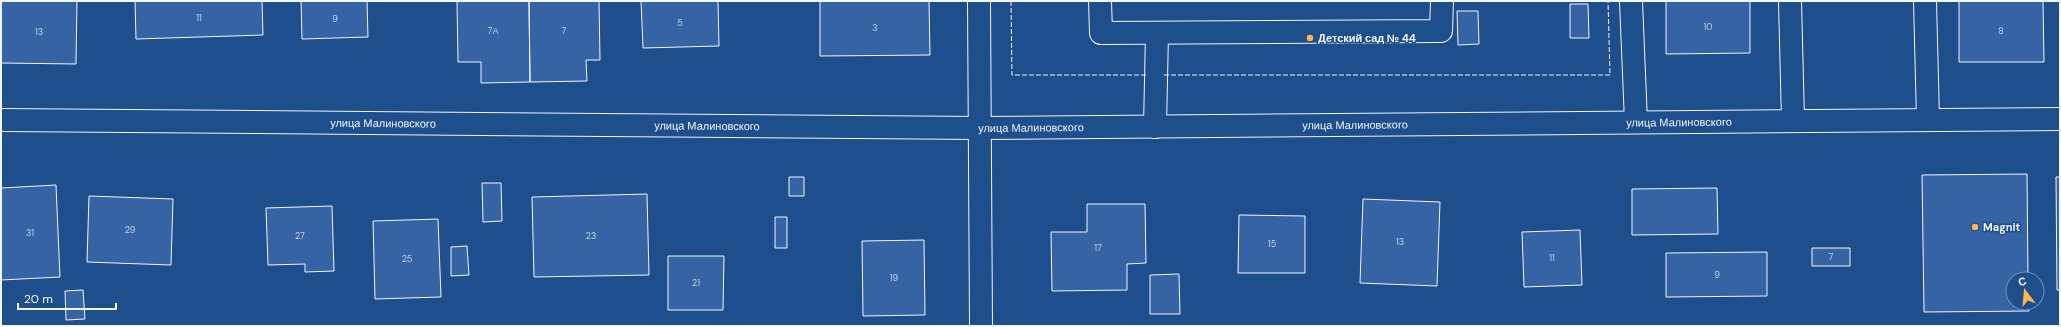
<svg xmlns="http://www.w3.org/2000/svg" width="2061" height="327" viewBox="0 0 2061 327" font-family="'DM Sans',sans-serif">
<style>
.building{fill:#3563a3;stroke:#f2f6ff}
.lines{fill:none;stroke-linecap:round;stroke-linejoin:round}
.minor-casing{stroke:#f2f6ff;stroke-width:24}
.minor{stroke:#1f4e8c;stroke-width:22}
.fence{stroke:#f2f6ff;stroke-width:1;stroke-dasharray:5 2;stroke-linecap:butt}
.poi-dot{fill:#ffb74d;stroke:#1f4e8c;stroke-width:1.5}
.labels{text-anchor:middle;stroke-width:3;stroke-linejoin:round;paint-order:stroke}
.number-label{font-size:9px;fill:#c3d1e8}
.poi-label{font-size:11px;font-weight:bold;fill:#f2f6ff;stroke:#1f4e8c;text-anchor:start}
.street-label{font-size:11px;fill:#f2f6ff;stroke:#1f4e8c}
</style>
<rect width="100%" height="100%" fill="#1f4e8c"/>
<!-- building -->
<path class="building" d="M 1,1 L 77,1 L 76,64 L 1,63 Z
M 135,1 L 262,1 L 263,35 L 136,39 Z
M 301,1 L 367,1 L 368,37 L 302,39 Z
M 457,1 L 529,1 L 530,82 L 481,83 L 481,62 L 458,62 Z
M 529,1 L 599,1 L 600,60 L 586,60 L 587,81 L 530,82 Z
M 641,1 L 718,1 L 719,46 L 643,48 Z
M 820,1 L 929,1 L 930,55 L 820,56 Z
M 1666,1 L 1750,1 L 1750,53 L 1666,54 Z
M 1959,1 L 2043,1 L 2044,62 L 1959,62 Z
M 1570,4 L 1588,4 L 1589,38 L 1570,38 Z
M 1457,11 L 1478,11 L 1479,44 L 1458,45 Z
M 2027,174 L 2028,279 L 2013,279 L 2013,303 L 2028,303 L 2029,311 L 1924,312 L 1922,175 Z
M 789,177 L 804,177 L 804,196 L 789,196 Z
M 2056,177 L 2060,177 L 2060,290 L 2057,290 Z
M 482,183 L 501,183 L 502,221 L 483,222 Z
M 56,185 L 60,277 L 1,280 L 1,188 Z
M 1717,188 L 1718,234 L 1632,235 L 1632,189 Z
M 647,194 L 649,275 L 534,277 L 532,197 Z
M 89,196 L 173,199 L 171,265 L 87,262 Z
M 1363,199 L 1440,202 L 1437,286 L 1360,283 Z
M 1087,204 L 1145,204 L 1146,263 L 1127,264 L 1127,290 L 1052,291 L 1051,232 L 1087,232 Z
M 332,206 L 334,271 L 305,272 L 305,264 L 268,265 L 266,208 Z
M 1239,215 L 1305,216 L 1305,273 L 1238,273 Z
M 775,217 L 787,217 L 787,248 L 775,248 Z
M 438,219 L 441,297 L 375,299 L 373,221 Z
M 1580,230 L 1582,285 L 1524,287 L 1522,232 Z
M 924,240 L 925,315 L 863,316 L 862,241 Z
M 467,246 L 469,275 L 451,276 L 451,247 Z
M 1812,248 L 1850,248 L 1850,266 L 1812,266 Z
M 1767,252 L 1767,296 L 1666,297 L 1666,253 Z
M 668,256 L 724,256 L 723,310 L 668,310 Z
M 1179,274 L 1180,314 L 1150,314 L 1150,275 Z
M 83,290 L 85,319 L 66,320 L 65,291 Z"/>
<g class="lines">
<!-- minor casing -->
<g class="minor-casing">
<g id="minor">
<path d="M 979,1 L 981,326"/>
<path d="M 1100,1 L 1101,33 L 1441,31 L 1442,1"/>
<path d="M 1631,1 L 1636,122"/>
<path d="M 1790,1 L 1793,121"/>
<path d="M 1925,1 L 1928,120"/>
<path id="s1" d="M 1,120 L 980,128 L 2060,119"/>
<path d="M 1155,127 L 1157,33"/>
</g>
</g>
<!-- minor -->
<use href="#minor" class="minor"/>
<!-- fence -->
<path class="fence" d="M 1011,1 L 1012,75 L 1148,75
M 1164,75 L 1610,75 L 1608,1"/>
</g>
<!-- markers -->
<g class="poi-dot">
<circle cx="1310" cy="38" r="4"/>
<circle cx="1975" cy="227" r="4"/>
</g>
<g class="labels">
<!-- number labels -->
<g class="number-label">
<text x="199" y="21">11</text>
<text x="335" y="22">9</text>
<text x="680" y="26">5</text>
<text x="1708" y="30">10</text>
<text x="875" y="31">3</text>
<text x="493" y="34">7А</text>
<text x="564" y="34">7</text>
<text x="2001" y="34">8</text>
<text x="39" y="35">13</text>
<text x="130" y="233">29</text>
<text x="30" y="236">31</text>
<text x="300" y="239">27</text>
<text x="591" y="239">23</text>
<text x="1400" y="245">13</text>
<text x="1272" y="247">15</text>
<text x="1098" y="251">17</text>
<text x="1831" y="260">7</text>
<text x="1552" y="261">11</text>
<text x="407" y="262">25</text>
<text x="1717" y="278">9</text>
<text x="894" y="281">19</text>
<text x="696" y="286">21</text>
</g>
<!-- poi labels -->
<g class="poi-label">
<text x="1318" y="42">Детский сад № 44</text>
<text x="1983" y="231">Magnit</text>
</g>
<!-- street labels -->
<g class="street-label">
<text dy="4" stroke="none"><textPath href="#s1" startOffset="1678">улица Малиновского</textPath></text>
<text dy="4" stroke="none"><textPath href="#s1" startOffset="382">улица Малиновского</textPath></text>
<text dy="4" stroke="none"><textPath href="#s1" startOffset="1354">улица Малиновского</textPath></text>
<text dy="4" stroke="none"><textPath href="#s1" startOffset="706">улица Малиновского</textPath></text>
<text dy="4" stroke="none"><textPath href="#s1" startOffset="1030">улица Малиновского</textPath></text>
</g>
</g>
<!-- border -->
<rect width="2061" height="327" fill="none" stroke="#f2f6ff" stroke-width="4"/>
<!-- north arrow -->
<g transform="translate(2025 291) rotate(344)"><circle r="19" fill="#1f4e8c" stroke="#7391ba"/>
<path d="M0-3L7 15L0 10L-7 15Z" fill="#ffb74d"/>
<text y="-6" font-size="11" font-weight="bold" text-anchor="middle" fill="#f2f6ff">С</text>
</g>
<!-- scale -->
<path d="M18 303v6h98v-6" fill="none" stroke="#f2f6ff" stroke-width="2"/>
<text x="24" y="303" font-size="12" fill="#f2f6ff" stroke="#1f4e8c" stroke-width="3" paint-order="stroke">20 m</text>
</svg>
